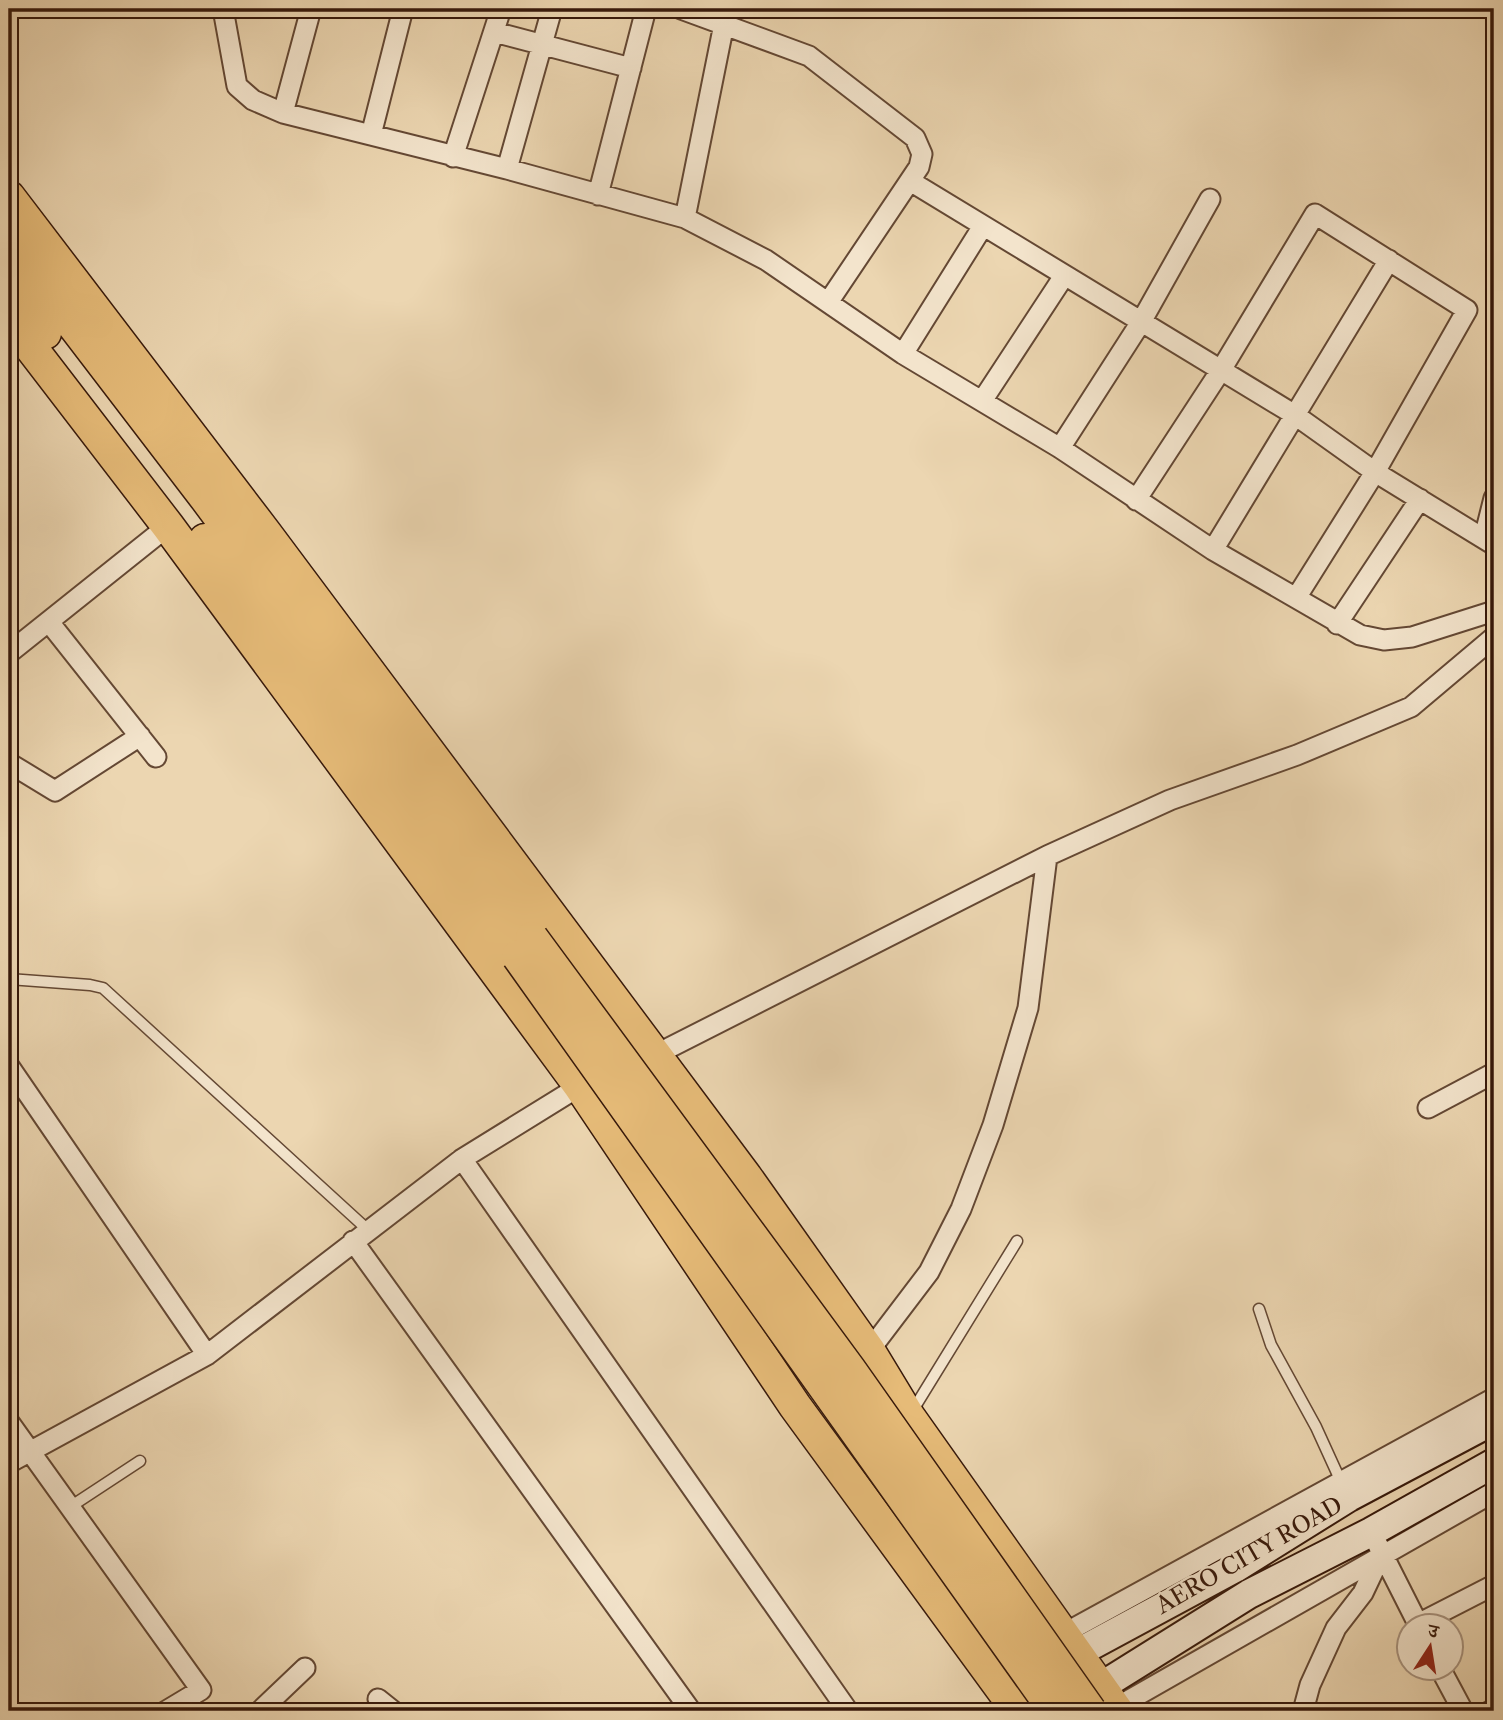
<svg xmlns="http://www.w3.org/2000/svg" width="1503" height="1720" viewBox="0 0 1503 1720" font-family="'Libre Caslon Text','Noto Serif Devanagari',serif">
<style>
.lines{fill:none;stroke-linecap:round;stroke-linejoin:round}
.lane-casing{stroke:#644834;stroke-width:13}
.street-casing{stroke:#644834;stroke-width:23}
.secondary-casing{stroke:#37190b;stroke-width:32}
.primary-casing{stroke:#37190b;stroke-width:35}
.lane{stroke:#f3e4cc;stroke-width:10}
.street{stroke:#f3e4cc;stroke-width:19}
.secondary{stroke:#f3e4cc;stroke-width:28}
.primary{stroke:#e6bb78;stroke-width:32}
.primary-bridge-casing{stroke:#37190b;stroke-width:35;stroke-linecap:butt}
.primary-bridge{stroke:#e6bb78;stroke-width:32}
.labels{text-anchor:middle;stroke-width:5;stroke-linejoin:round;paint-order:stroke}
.street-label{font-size:23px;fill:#37190b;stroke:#f3e4cc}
</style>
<rect width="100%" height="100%" fill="#ecd6b1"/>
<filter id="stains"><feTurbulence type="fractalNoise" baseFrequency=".00286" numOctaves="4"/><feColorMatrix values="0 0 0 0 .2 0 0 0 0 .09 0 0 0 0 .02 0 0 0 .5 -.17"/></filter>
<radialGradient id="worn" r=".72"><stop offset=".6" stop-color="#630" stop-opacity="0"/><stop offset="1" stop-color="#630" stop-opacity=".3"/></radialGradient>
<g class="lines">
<!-- lane casing -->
<g class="lane-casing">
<path id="lane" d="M 9,979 L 90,985 L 103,988 L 368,1230
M 1259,1309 L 1271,1345 L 1316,1427 L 1342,1484
M 913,1410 L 1017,1241
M 70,1507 L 140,1461"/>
</g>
<!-- street casing -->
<g class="street-casing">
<path id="street" d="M 223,9 L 237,86 L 253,100 L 283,113 L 507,169 L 685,218 L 766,260 L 903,354 L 1060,448 L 1213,550 L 1360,635 L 1384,640 L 1412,637 L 1494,611
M 681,9 L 809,56 L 915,138 L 922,154 L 919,167 L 829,301
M 494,32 L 631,68
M 283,113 L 311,9
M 371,135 L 403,9
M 453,157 L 501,9
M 507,169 L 552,9
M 910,181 L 1295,415 L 1375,472 L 1494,545
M 598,195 L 646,9
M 685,218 L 727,9
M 903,354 L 983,226
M 982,401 L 1064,276
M 1060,448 L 1141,322 L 1210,199
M 1136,500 L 1221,370 L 1315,214 L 1467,310 L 1375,472 L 1296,598
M 1484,538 L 1494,498
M 1213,550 L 1389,260
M 49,622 L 156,757
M 1337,624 L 1420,499
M 9,653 L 168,526
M 9,763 L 55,791 L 140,736
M 653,1056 L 1047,856 L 1170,800 L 1297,755 L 1411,707 L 1494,637
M 9,1066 L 207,1355
M 1428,1108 L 1494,1073
M 462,1159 L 848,1711
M 353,1241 L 691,1711
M 869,1351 L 929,1272 L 961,1209 L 993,1125 L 1028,1008 L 1047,856
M 9,1422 L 201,1690 L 166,1711
M 9,1463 L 207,1355 L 462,1159 L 580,1086
M 1378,1545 L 1419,1626
M 1418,1624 L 1494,1585
M 1054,1639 L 1494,1398
M 1440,1668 L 1463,1711
M 378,1699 L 393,1711
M 260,1711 L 305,1668
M 1110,1711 L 1494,1492
M 1303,1711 L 1310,1685 L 1336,1628 L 1363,1593 L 1382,1553
M 1490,1711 L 1494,1709"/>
</g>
<!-- secondary casing -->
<g class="secondary-casing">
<path id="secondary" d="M 1057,1664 L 1235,1568 L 1349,1497 L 1494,1420
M 1081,1699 L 1249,1594 L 1371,1532 L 1494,1463"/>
</g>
<!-- primary casing -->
<g class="primary-casing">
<path id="primary" d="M 9,197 L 266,534 L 746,1177 L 869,1351 L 909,1417 L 1117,1711
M 9,241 L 205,497 L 532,938
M 9,285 L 45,333
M 9,319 L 168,526 L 580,1086 L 795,1406 L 1018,1711
M 205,540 L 518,956"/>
</g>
<!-- lane -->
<use href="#lane" class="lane"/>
<!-- street -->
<use href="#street" class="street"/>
<!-- secondary -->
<use href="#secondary" class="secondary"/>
<!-- primary -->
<use href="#primary" class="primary"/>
<!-- primary-bridge casing -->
<g class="primary-bridge-casing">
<path id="primary-bridge" d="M 532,938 L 850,1370 L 1090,1711
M 518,956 L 1055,1711"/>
</g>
<!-- primary-bridge -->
<use href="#primary-bridge" class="primary-bridge"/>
</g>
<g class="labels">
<!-- street labels -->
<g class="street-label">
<text transform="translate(1249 1555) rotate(-30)" y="8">AERO CITY ROAD</text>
</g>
</g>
<!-- margin -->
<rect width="1503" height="1720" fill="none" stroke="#ecd6b1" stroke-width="35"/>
<rect x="10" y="10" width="1482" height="1699" fill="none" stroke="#37190b" stroke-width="3.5"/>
<rect x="18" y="18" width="1468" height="1685" fill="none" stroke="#37190b" stroke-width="2"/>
<!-- north arrow -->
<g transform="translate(1430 1647) rotate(12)"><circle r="33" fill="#f3e4cc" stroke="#a8937f" stroke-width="2"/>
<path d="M0-5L12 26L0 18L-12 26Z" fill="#8f2418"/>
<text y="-10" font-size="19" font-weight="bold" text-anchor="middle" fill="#37190b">उ</text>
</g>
<rect width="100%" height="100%" filter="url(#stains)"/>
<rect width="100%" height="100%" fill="url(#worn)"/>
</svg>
